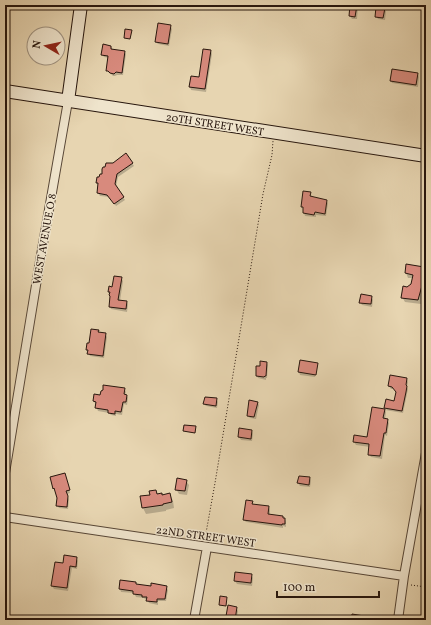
<svg xmlns="http://www.w3.org/2000/svg" width="431" height="625" viewBox="0 0 431 625" font-family="Vollkorn,serif">
<style>
.shadow{fill:#0003}
.building{fill:#d88a7d;stroke:#27160d}
.lines{fill:none;stroke-linecap:round;stroke-linejoin:round}
.street-casing{stroke:#574636;stroke-width:10}
.secondary-casing{stroke:#27160d;stroke-width:14}
.path{stroke:#27160d;stroke-width:1;stroke-dasharray:1 2;stroke-linecap:butt}
.street{stroke:#efe4cc;stroke-width:8}
.secondary{stroke:#efe4cc;stroke-width:12}
.labels{text-anchor:middle;stroke-width:3;stroke-linejoin:round;paint-order:stroke}
.street-label{font-size:11px;fill:#27160d;stroke:#efe4cc}
</style>
<rect width="100%" height="100%" fill="#e7d5b1"/>
<filter id="stains"><feTurbulence type="fractalNoise" baseFrequency=".005" numOctaves="4"/><feColorMatrix values="0 0 0 0 .2 0 0 0 0 .09 0 0 0 0 .02 0 0 0 .5 -.17"/></filter>
<radialGradient id="worn" r=".72"><stop offset=".6" stop-color="#630" stop-opacity="0"/><stop offset="1" stop-color="#630" stop-opacity=".3"/></radialGradient>
<!-- shadow -->
<path class="shadow" d="M 217,5 L 241,5 L 240,10 L 217,6 Z
M 351,5 L 357,5 L 358,7 L 357,19 L 352,19 L 350,16 Z
M 384,9 L 386,11 L 385,20 L 378,19 L 376,16 Z
M 170,26 L 172,29 L 169,46 L 158,44 L 156,42 Z
M 111,47 L 113,50 L 124,52 L 126,54 L 123,75 L 117,75 L 115,76 L 113,76 L 111,74 L 109,73 L 107,70 L 109,58 L 104,57 L 102,54 Z
M 211,51 L 212,54 L 206,92 L 191,90 L 190,87 L 200,78 Z
M 418,74 L 419,77 L 418,87 L 392,83 L 391,81 Z
M 132,163 L 134,166 L 118,177 L 116,187 L 125,200 L 116,206 L 110,197 L 100,196 L 98,193 L 99,186 L 97,183 Z
M 5,164 L 9,170 L 5,172 Z
M 310,193 L 312,197 L 326,201 L 328,203 L 326,216 L 316,215 L 316,217 L 305,216 L 304,213 L 304,210 L 302,206 Z
M 407,265 L 423,268 L 426,273 L 423,297 L 422,297 L 421,304 L 405,302 L 402,297 L 408,288 L 412,284 L 413,278 L 408,278 L 406,273 Z
M 121,278 L 123,281 L 120,301 L 127,302 L 128,305 L 127,312 L 111,309 L 110,306 L 110,293 L 109,292 Z
M 371,297 L 373,300 L 372,307 L 362,305 L 360,302 Z
M 98,331 L 99,333 L 105,334 L 107,337 L 104,358 L 90,356 L 87,349 Z
M 267,363 L 268,365 L 267,378 L 266,378 L 266,380 L 258,378 L 257,376 L 261,367 Z
M 317,364 L 318,365 L 317,365 L 315,377 L 300,375 L 299,372 Z
M 407,379 L 408,382 L 407,387 L 408,389 L 403,413 L 385,410 L 386,412 L 385,420 L 387,420 L 389,423 L 387,436 L 385,435 L 382,459 L 371,457 L 369,454 L 370,447 L 356,445 L 354,442 L 368,438 L 373,408 L 387,410 L 385,408 L 395,402 L 397,392 L 394,389 L 391,389 L 389,386 Z
M 124,389 L 126,392 L 125,395 L 127,396 L 128,398 L 127,405 L 124,404 L 122,415 L 116,414 L 116,416 L 111,415 L 109,413 L 98,411 L 94,401 L 101,396 Z
M 216,399 L 218,402 L 217,408 L 206,406 L 204,404 Z
M 257,402 L 259,405 L 256,419 L 250,418 L 248,416 Z
M 252,431 L 253,434 L 252,441 L 241,440 L 239,437 Z
M 66,477 L 70,493 L 67,494 L 69,500 L 68,509 L 59,508 L 57,505 L 58,498 L 54,488 Z
M 310,478 L 311,481 L 310,487 L 300,486 L 298,483 Z
M 186,481 L 189,485 L 187,495 L 179,494 L 176,489 Z
M 156,491 L 158,495 L 162,496 L 170,494 L 173,501 L 174,508 L 166,510 L 166,511 L 146,514 L 143,508 L 151,496 Z
M 252,502 L 254,505 L 269,507 L 270,510 L 270,515 L 285,519 L 286,522 L 286,527 L 283,526 L 283,528 L 246,522 L 244,520 Z
M 76,558 L 78,561 L 77,569 L 72,568 L 68,591 L 54,589 L 52,586 L 64,564 Z
M 236,573 L 251,575 L 253,578 L 252,586 L 237,584 L 235,581 Z
M 137,585 L 166,587 L 168,590 L 166,601 L 158,601 L 158,605 L 149,603 L 147,599 L 145,599 L 144,598 L 136,597 L 134,593 L 121,592 L 120,589 Z
M 236,608 L 238,611 L 237,617 L 248,619 L 249,620 L 230,620 L 230,619 L 229,619 L 227,616 Z"/>
<!-- building -->
<path class="building" d="M 350,5 L 357,5 L 355,17 L 349,16 Z
M 376,7 L 385,8 L 383,18 L 375,17 Z
M 158,23 L 171,25 L 168,44 L 155,42 Z
M 125,29 L 132,30 L 130,39 L 124,38 Z
M 103,44 L 111,46 L 111,49 L 125,51 L 122,73 L 116,72 L 114,74 L 110,73 L 108,71 L 106,71 L 108,56 L 101,55 Z
M 203,49 L 211,50 L 205,89 L 189,87 L 191,76 L 199,77 Z
M 392,69 L 418,73 L 416,85 L 390,81 Z
M 126,153 L 133,163 L 117,174 L 115,184 L 124,197 L 114,204 L 107,195 L 97,193 L 98,183 L 96,183 L 97,177 L 99,177 L 100,174 L 102,174 L 102,169 L 103,167 L 105,167 L 106,163 L 113,163 Z
M 303,191 L 311,192 L 310,196 L 327,200 L 325,214 L 315,212 L 314,215 L 303,213 L 303,207 L 301,207 Z
M 406,264 L 424,267 L 423,282 L 418,300 L 401,298 L 403,286 L 407,287 L 411,284 L 413,275 L 405,273 Z
M 114,276 L 122,277 L 118,300 L 127,301 L 126,309 L 109,307 L 110,296 L 109,295 L 110,292 L 108,292 L 109,286 L 112,287 Z
M 361,294 L 372,296 L 371,304 L 359,303 Z
M 91,329 L 99,330 L 98,332 L 106,333 L 103,356 L 87,354 L 88,350 L 86,350 L 87,343 L 89,343 Z
M 300,360 L 318,363 L 316,375 L 298,372 Z
M 260,361 L 267,362 L 266,376 L 265,376 L 264,377 L 256,376 L 256,366 L 260,366 Z
M 390,375 L 407,378 L 406,385 L 407,386 L 406,392 L 402,411 L 384,408 L 386,399 L 394,401 L 396,392 L 392,387 L 388,386 Z
M 103,385 L 125,388 L 124,394 L 127,395 L 126,402 L 123,402 L 121,412 L 115,411 L 115,414 L 108,413 L 108,410 L 95,408 L 96,402 L 93,401 L 94,394 L 100,395 L 101,391 L 103,390 Z
M 205,397 L 217,398 L 216,406 L 203,404 Z
M 249,400 L 258,402 L 254,417 L 247,416 Z
M 372,407 L 385,409 L 383,418 L 388,419 L 386,433 L 384,433 L 380,456 L 368,455 L 369,444 L 353,442 L 354,435 L 367,437 Z
M 184,425 L 196,426 L 195,433 L 183,431 Z
M 239,428 L 252,430 L 251,439 L 238,437 Z
M 65,473 L 70,490 L 66,491 L 68,496 L 67,507 L 56,506 L 57,498 L 54,488 L 53,489 L 50,477 Z
M 299,476 L 310,477 L 309,485 L 297,483 Z
M 177,478 L 187,480 L 185,491 L 175,490 Z
M 156,490 L 157,494 L 162,493 L 162,495 L 170,493 L 172,502 L 163,504 L 163,505 L 142,508 L 140,496 L 150,495 L 149,491 Z
M 246,500 L 253,501 L 252,504 L 269,506 L 268,514 L 283,516 L 283,518 L 285,518 L 285,524 L 282,524 L 282,525 L 243,520 Z
M 64,555 L 77,557 L 76,567 L 70,566 L 67,588 L 51,586 L 55,562 L 63,563 Z
M 235,572 L 252,574 L 251,583 L 234,581 Z
M 120,580 L 136,582 L 136,584 L 151,586 L 151,583 L 167,586 L 165,599 L 157,599 L 157,602 L 146,601 L 147,597 L 142,597 L 142,595 L 133,594 L 133,591 L 119,589 Z
M 220,596 L 227,597 L 226,606 L 219,605 Z
M 228,605 L 237,607 L 235,620 L 229,620 L 230,616 L 226,616 Z
M 352,614 L 370,617 L 370,620 L 351,620 Z"/>
<g class="lines">
<!-- street casing -->
<g class="street-casing">
<path id="street" d="M 5,473 L 40,261 L 68,101
M 5,517 L 404,576
M 194,620 L 207,547
M 398,620 L 404,576 L 426,453"/>
</g>
<!-- secondary casing -->
<g class="secondary-casing">
<path id="secondary" d="M 5,91 L 426,156
M 68,101 L 81,5"/>
</g>
<!-- path -->
<path class="path" d="M 204,538 L 206,533 L 215,483 L 263,194 L 272,155 L 273,141
M 411,585 L 426,587"/>
<!-- street -->
<use href="#street" class="street"/>
<!-- secondary -->
<use href="#secondary" class="secondary"/>
</g>
<g class="labels">
<!-- street labels -->
<g class="street-label">
<text transform="translate(215 124) rotate(9)" y="4">20TH STREET WEST</text>
<text transform="translate(44 239) rotate(-80)" y="4">WEST AVENUE O 8</text>
<text transform="translate(206 536) rotate(8)" y="4">22ND STREET WEST</text>
</g>
</g>
<!-- margin -->
<rect width="431" height="625" fill="none" stroke="#e7d5b1" stroke-width="20"/>
<rect x="6" y="6" width="419" height="613" fill="none" stroke="#27160d" stroke-width="2"/>
<rect x="10" y="10" width="411" height="605" fill="none" stroke="#27160d"/>
<!-- north arrow -->
<g transform="translate(46 46) rotate(279)"><circle r="19" fill="#efe4cc" stroke="#9f9280"/>
<path d="M0-3L7 15L0 10L-7 15Z" fill="#8f2418"/>
<text y="-6" font-size="11" font-weight="bold" text-anchor="middle" fill="#27160d">N</text>
</g>
<!-- scale -->
<path d="M277 591v6h102v-6" fill="none" stroke="#27160d" stroke-width="2"/>
<text x="283" y="591" font-size="12" fill="#27160d" stroke="#efe4cc" stroke-width="3" paint-order="stroke">100 m</text>
<rect width="100%" height="100%" filter="url(#stains)"/>
<rect width="100%" height="100%" fill="url(#worn)"/>
</svg>
